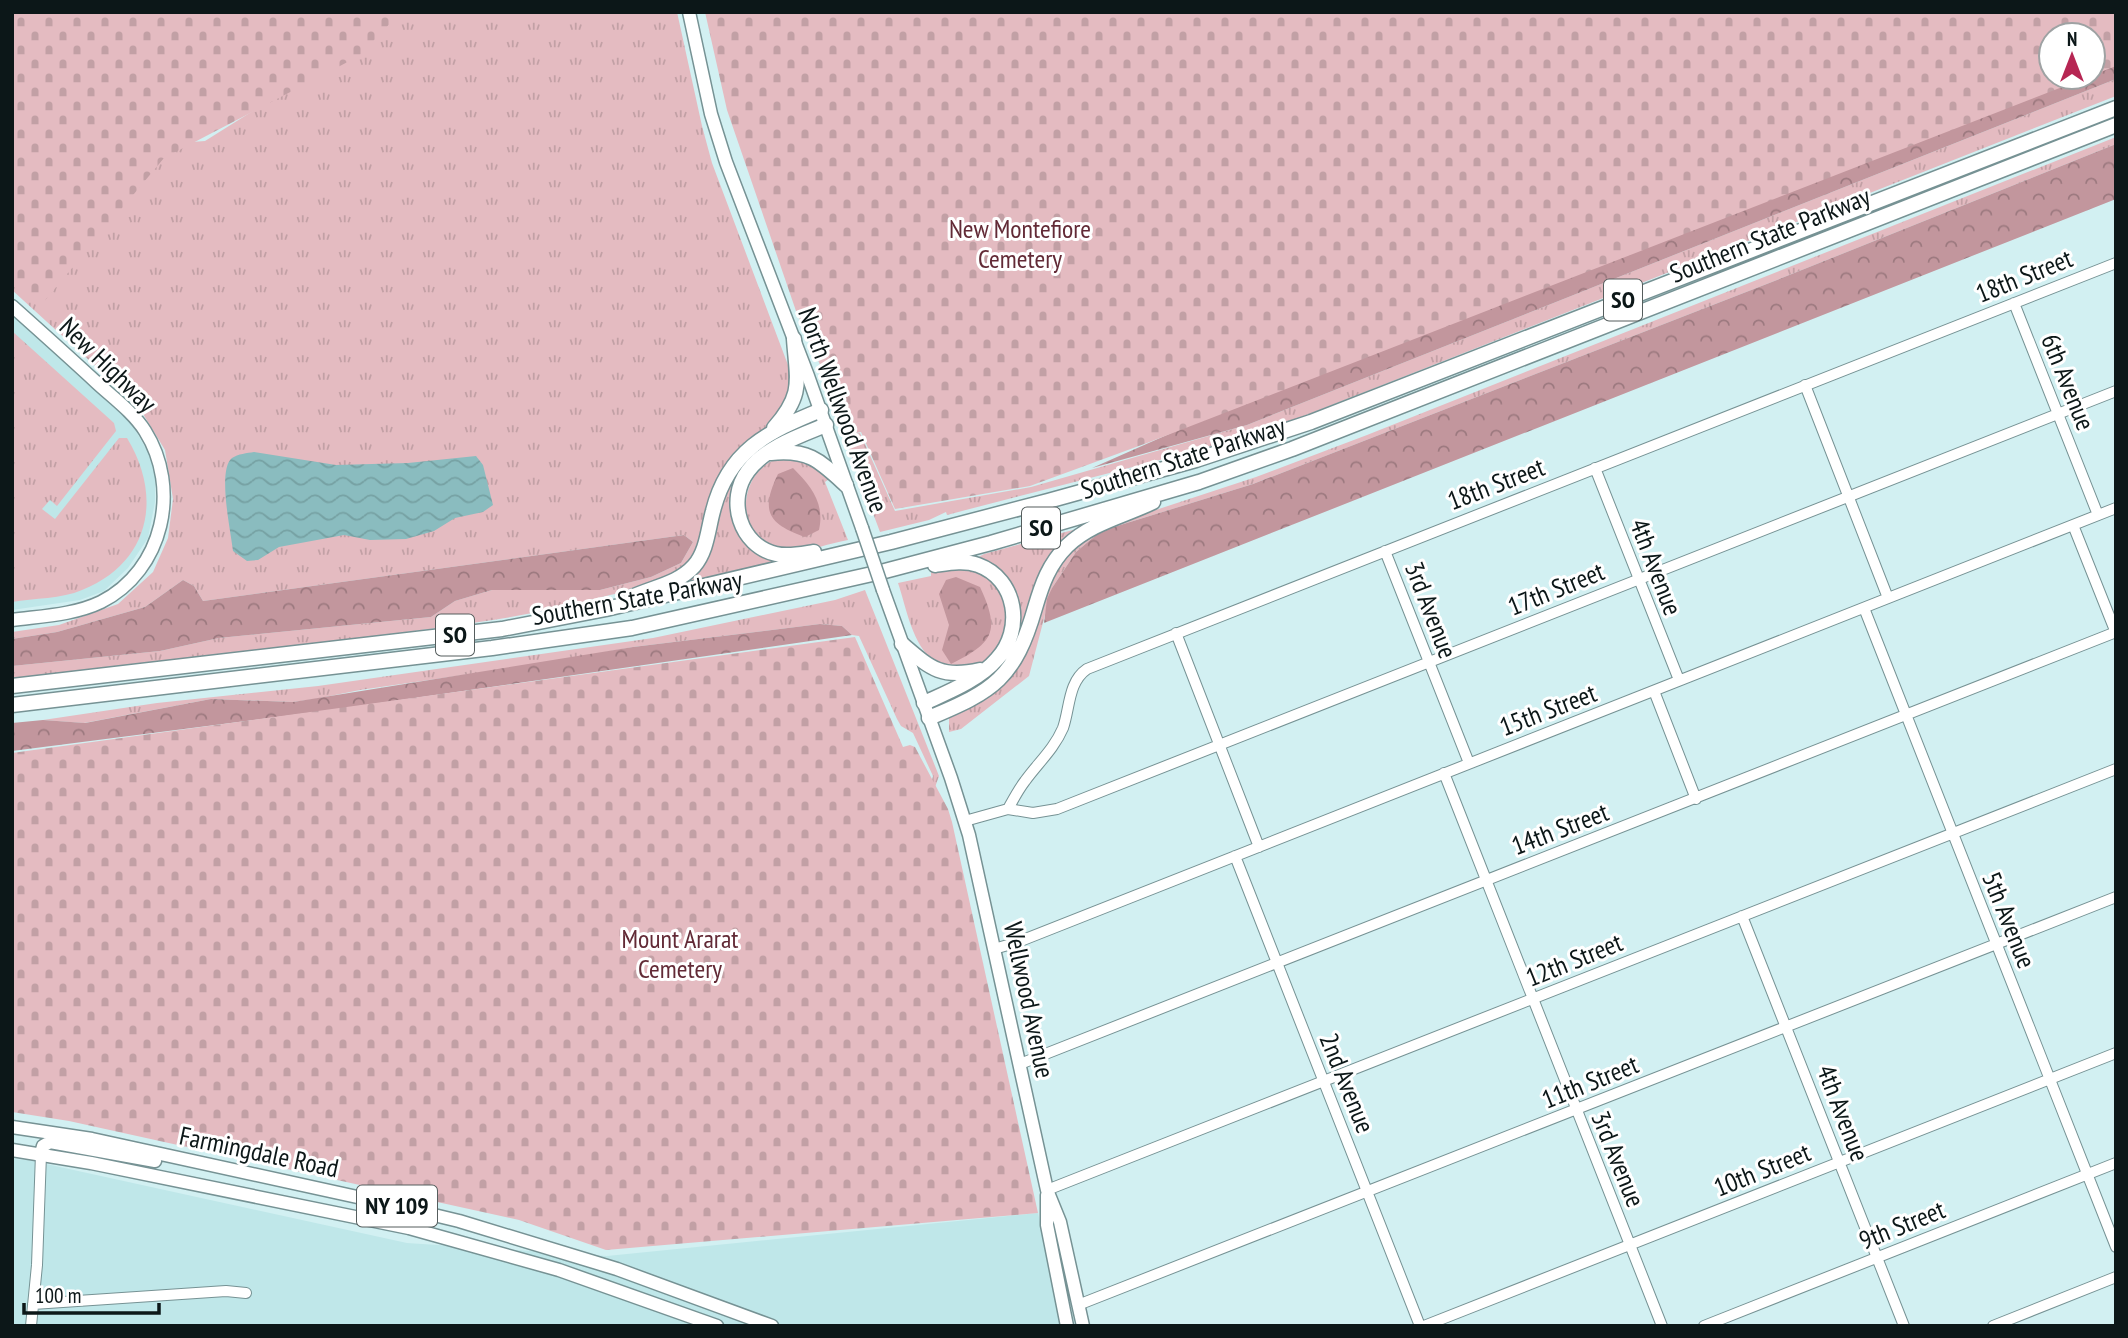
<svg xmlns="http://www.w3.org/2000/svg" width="2128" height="1338" viewBox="0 0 2128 1338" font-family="'PT Sans Narrow',sans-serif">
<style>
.built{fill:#bfe7e9}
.grass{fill:url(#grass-tufts)}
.forest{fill:url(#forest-crowns)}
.cemetery{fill:url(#cemetery-stones)}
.water{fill:url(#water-waves)}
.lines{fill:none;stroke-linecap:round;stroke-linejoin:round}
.minor-casing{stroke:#769294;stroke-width:12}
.major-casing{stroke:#769294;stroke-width:15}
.highway-casing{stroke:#769294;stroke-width:17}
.minor{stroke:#fff;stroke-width:10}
.major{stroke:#fff;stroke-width:12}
.highway{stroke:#fff;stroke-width:14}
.major-bridge-casing{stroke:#769294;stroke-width:15;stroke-linecap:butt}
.major-bridge{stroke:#fff;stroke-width:12}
.labels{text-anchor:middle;stroke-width:6;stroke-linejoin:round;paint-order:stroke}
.shield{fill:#fff;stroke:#555d5d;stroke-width:2}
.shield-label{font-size:24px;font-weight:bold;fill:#0c1718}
.park-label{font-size:26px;fill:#622a36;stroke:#fff}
.street-label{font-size:26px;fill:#0c1718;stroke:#fff}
</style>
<defs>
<pattern id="grass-tufts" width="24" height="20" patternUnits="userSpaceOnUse" patternTransform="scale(1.75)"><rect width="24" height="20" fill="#e4bbc1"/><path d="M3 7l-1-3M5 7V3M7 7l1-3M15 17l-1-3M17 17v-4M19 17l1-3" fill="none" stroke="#c2a0a5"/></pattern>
<pattern id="forest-crowns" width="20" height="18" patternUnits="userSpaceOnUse" patternTransform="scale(1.75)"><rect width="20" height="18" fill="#c2969d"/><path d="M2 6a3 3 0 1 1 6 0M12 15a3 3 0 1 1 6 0" fill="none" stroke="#9c797f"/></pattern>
<pattern id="cemetery-stones" width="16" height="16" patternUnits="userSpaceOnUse" patternTransform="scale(1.75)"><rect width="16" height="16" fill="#e4bbc1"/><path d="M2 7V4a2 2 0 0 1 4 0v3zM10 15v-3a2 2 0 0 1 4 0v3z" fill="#c2a0a5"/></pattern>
<pattern id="water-waves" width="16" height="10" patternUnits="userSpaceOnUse" patternTransform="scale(1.75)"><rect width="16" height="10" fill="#8abcbf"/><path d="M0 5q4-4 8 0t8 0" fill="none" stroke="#76a1a3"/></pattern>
</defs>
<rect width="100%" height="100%" fill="#d2f0f2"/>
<!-- built -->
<path class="built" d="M 12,314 L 132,424 L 155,465 L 155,502 L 148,538 L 128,568 L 104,591 L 80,600 L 12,610 Z
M 12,1159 L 28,1160 L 407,1243 L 607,1256 L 1038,1213 L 1063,1326 L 12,1326 Z"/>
<!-- grass -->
<path class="grass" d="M 395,12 L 677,12 L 702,126 L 712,163 L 791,373 C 798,422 756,427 730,458 C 705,489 711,545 688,566 C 667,585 636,589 610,595 C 567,606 523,616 479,622 C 423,631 366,635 311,647 L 12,679 L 12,666 L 160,651 L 219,638 L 431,617 L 455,601 L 492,590 L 600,590 L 651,577 L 681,563 L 693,542 L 684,535 L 203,601 L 194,586 L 183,580 L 145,607 L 57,632 L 12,639 L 12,632 L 59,625 L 118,604 L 153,572 L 168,538 L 173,499 L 165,450 L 137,404 L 12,290 L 12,116 L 178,143 L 205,141 L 374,35 Z
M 2116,79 L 2116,96 L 1281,425 C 1171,460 1059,485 947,515 L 946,512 L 929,520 L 880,532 L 842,430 L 835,400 L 850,435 L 860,433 L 895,511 L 1031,487 L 1247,425 Z
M 2116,137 L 2116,144 L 1777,280 L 1253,484 L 1101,531 L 1076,552 L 1052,588 L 1029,676 L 961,729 L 949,732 L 949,718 C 957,713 965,710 973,706 C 994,695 1013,678 1024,658 C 1041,627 1042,590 1061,561 C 1070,548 1085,538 1098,529 L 1256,477 L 1367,435 Z
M 12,331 L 114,423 L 116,431 L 57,506 L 50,500 L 42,509 L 55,519 L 119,438 L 127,438 C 163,497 150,563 82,590 C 62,599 34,598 12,602 Z
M 805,424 L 808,427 L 770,446 L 734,510 L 776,561 L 686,584 L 685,580 L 739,466 L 769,440 Z
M 800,457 L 816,464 L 829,479 L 825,482 L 848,540 C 829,543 809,552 790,552 C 736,552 731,475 778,458 C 784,456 793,457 800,457 Z
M 1084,527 L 1066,543 L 1023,641 L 983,691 L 945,705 L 945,700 C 977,682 1013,668 1018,627 C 1019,621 1020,612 1018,606 C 1014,597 980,569 971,561 L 984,554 Z
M 957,567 C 986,571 1004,581 1006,612 C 1006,619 1009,628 1007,634 C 999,667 952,681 929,657 C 911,638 906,607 898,583 L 931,576 L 931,572 Z
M 865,590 L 939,776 L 934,790 L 929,792 L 933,776 L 913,733 L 901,726 L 897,719 L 859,636 L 852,635 L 842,626 L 820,624 L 633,647 L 546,663 L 360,690 L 315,699 L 293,702 L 211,699 L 84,723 L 43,720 L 157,703 L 318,686 L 653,638 L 835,600 Z"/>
<!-- forest -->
<path class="forest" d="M 2116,61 L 2116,79 L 1247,425 L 1092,468 L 1262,393 L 2076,77 L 2093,77 L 2093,70 Z
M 2116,144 L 2116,199 L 1044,623 L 1047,599 L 1052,588 L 1076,552 L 1101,531 L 1253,484 L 1777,280 Z
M 793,468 C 811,486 825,503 819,530 L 805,537 C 768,524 760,511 778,474 Z
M 684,535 L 693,542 L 681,563 L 651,577 L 600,590 L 492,590 L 455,601 L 431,617 L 219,638 L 160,651 L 12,666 L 12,639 L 57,632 L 145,607 L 183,580 L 194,586 L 203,601 Z
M 956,577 L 980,587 C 1001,632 993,643 951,664 L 942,650 L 949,625 L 939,594 L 946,580 Z
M 820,624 L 842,626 L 852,635 L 331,710 L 12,751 L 12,723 L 43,720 L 85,723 L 211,699 L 293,702 L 633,647 Z"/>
<!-- cemetery -->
<path class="cemetery" d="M 12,12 L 401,12 L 359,56 L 164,158 L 42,304 L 12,277 Z
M 705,12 L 2116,12 L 2116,66 L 2093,75 L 2093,35 L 2051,35 L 2051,77 L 2088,77 L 1147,443 L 1030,486 L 895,509 L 861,432 L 851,434 L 796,311 L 727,110 Z
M 855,637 L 903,747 L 910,745 L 915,747 L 948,809 L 952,822 L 1038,1213 L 606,1250 L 519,1220 L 69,1121 L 12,1112 L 12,753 Z"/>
<!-- water -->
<path class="water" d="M 254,452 L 336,465 L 408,463 L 476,456 L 483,465 L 493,505 L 483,512 L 455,518 L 434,531 L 406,539 L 370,540 L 344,535 L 279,547 L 258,560 L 247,561 L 233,551 C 231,532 217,470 232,458 C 238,454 247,453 254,452 Z"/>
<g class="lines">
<!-- minor casing -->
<g class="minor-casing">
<path id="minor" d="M 2014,303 L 2098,515
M 1805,385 L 1888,598
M 1595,468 L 1679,680
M 2073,525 L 2116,633
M 1385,551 L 1469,763
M 1864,608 L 2116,1247
M 1176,633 L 1259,847
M 1654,691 L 1696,799
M 1444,773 L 1662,1326
M 1008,809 C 1013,800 1018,790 1025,781 C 1038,763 1054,749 1063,728 C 1070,708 1068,682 1087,669 L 2116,263
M 965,821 L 1008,809 L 1033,813 L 1057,809 L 2116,391
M 1235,856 L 1420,1326
M 1742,916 L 1904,1326
M 994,949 L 1018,942 L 2116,508
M 1020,1064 L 2116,632
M 1047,1190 L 2116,769
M 33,1304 L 226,1291 L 246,1293
M 1078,1305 L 2116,897
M 31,1326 L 37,1265 L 41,1154
M 1424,1326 L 2116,1053
M 1704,1326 L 2116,1163
M 1993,1326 L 2116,1277"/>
</g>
<!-- major casing -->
<g class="major-casing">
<path id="major" d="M 689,12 L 711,114 L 726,162 L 808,376 L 862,528
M 12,306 C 40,331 68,356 96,382 C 112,397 133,412 145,431 C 181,488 164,570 101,602 C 74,615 42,616 12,620
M 883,590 L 951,778 L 969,835 L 1047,1190 L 1060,1222 L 1083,1326
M 12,1127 L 92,1139 L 380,1202 L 459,1221 L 617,1269 L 772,1326
M 12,1150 L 91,1163 L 409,1228 L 559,1270 L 717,1326
M 41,1154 L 43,1146 L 50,1142 L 155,1161
M 1047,1195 L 1047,1225 L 1067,1326"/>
</g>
<!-- highway casing -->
<g class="highway-casing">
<path id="highway" d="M 774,428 C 804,394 797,381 794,339
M 771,453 C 809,449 820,461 846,485
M 814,552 C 801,554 788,557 776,554 C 740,546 726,500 748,471 C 766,447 799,436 826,425
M 632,597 C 653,587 678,584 694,566 C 707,551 708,529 713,511 C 728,451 767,432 821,410
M 902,644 C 930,668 941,679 980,670
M 12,686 L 502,629 L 606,609 L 891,542 L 1048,501 L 1196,460 L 1311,422 L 2116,108
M 924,703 C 948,692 979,680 997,659 C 1024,630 1017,579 978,565 C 964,560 949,563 935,565
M 12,705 L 492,648 L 632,628 L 881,572 L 991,543 L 1199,482 L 1292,449 L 2116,125
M 929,718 C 994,691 1015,678 1035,608 C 1042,584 1049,564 1067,546 C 1091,523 1124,516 1153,502"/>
</g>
<!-- minor -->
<use href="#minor" class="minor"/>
<!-- major -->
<use href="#major" class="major"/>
<!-- highway -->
<use href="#highway" class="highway"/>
<!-- major-bridge casing -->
<g class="major-bridge-casing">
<path id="major-bridge" d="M 862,528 L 883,590"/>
</g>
<!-- major-bridge -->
<use href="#major-bridge" class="major-bridge"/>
</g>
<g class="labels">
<!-- shield labels -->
<g class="shield">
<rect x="1604" y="279.5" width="38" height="41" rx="5"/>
<rect x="1022" y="507.5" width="38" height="41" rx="5"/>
<rect x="436" y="614.5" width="38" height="41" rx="5"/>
<rect x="357" y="1185.5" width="80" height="41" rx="5"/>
</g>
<g class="shield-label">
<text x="1623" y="308">SO</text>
<text x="1041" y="536">SO</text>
<text x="455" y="643">SO</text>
<text x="397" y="1214">NY 109</text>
</g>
<!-- park labels -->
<g class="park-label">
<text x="1020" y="238">New Montefiore<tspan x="1020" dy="30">Cemetery</tspan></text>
<text x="680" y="948">Mount Ararat<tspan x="680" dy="30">Cemetery</tspan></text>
</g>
<!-- street labels -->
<g class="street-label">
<text transform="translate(1770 235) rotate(-22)" y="9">Southern State Parkway</text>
<text transform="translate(2024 276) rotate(-22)" y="9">18th Street</text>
<text transform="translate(108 365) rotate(44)" y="9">New Highway</text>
<text transform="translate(2068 382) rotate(68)" y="9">6th Avenue</text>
<text transform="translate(843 410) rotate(70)" y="9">North Wellwood Avenue</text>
<text transform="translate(1183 458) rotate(-18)" y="9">Southern State Parkway</text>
<text transform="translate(1496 484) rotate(-21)" y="9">18th Street</text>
<text transform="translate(1656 567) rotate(69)" y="9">4th Avenue</text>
<text transform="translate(1556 589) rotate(-22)" y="9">17th Street</text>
<text transform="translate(637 598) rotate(-10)" y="9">Southern State Parkway</text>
<text transform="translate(1431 610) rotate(69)" y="9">3rd Avenue</text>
<text transform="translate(1548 710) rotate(-21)" y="9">15th Street</text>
<text transform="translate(1560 829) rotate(-21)" y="9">14th Street</text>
<text transform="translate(2009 920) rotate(68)" y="9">5th Avenue</text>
<text transform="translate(1574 960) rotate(-22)" y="9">12th Street</text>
<text transform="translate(1029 1000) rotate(78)" y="9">Wellwood Avenue</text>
<text transform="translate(1590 1082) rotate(-22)" y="9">11th Street</text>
<text transform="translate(1347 1083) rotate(68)" y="9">2nd Avenue</text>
<text transform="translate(1843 1113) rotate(69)" y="9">4th Avenue</text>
<text transform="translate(259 1152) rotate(12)" y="9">Farmingdale Road</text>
<text transform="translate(1618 1159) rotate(68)" y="9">3rd Avenue</text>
<text transform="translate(1762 1170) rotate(-22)" y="9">10th Street</text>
<text transform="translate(1902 1225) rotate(-22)" y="9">9th Street</text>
</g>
</g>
<!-- border -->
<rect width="2128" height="1338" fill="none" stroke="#0c1718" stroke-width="28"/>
<!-- north arrow -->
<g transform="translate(2072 56)"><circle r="33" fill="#ffffff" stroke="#9ea2a3" stroke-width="2"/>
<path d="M0-5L12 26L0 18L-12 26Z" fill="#b62653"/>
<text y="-10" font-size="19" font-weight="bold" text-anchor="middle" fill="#0c1718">N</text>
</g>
<!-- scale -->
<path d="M24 1303v10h135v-10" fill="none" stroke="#0c1718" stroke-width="3.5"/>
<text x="35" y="1303" font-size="21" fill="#0c1718" stroke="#ffffff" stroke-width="5" paint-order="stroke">100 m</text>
</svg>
